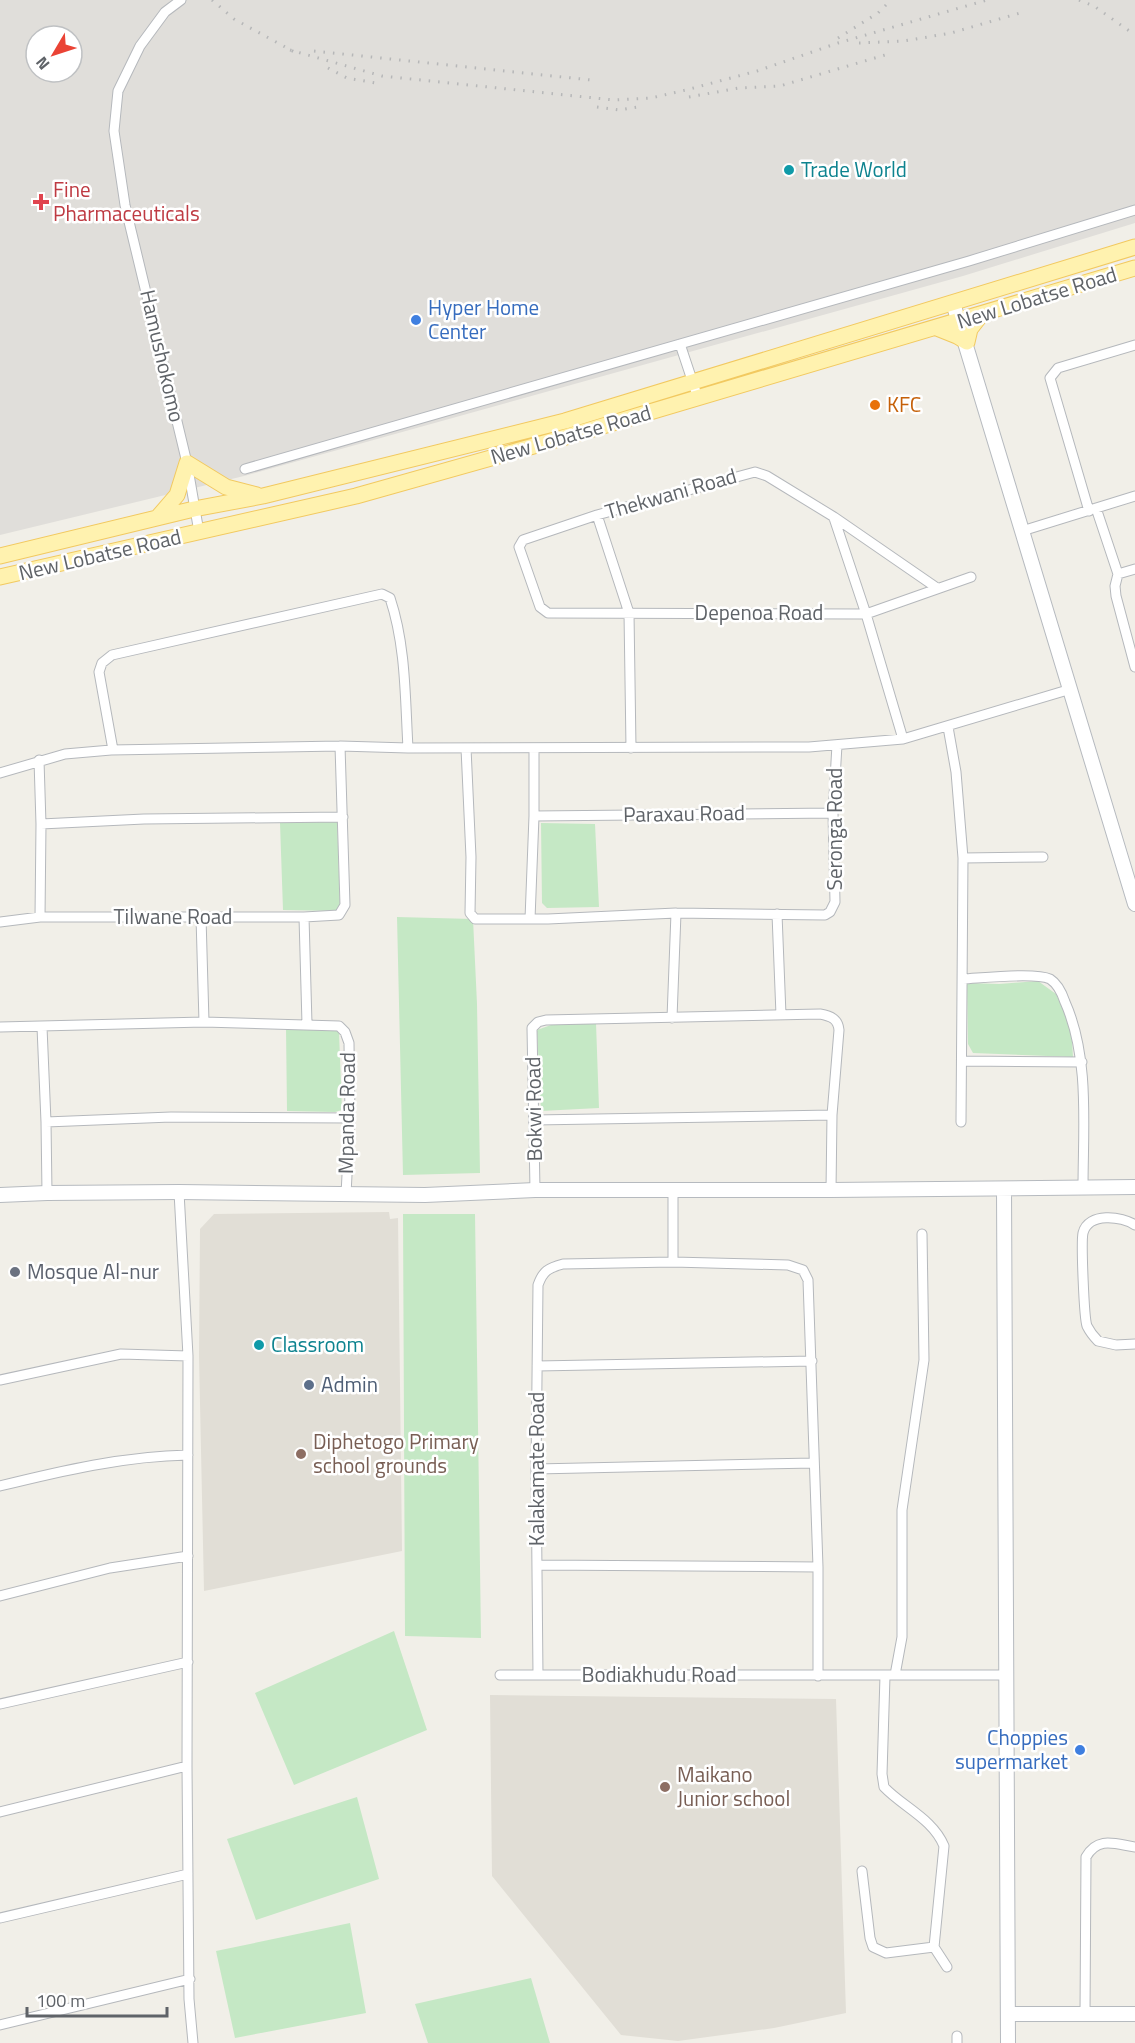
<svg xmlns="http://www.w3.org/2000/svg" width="1135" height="2043" viewBox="0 0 1135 2043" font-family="'Titillium Web',sans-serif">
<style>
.industrial{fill:#e0deda;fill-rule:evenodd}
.education{fill:#e1ded6}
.green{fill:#c5e8c5}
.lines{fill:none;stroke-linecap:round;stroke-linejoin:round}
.street-casing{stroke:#b5b8bc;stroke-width:11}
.secondary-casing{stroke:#b6babf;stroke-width:16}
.primary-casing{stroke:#f2c960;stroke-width:17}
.street{stroke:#fff;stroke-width:9}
.secondary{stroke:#fff;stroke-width:14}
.primary{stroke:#fff2af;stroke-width:15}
.rail{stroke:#b6b7b8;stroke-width:3;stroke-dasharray:1.5 8;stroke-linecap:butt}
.culture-dot{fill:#0f9aa8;stroke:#fff;stroke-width:2}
.health-dot{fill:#e0444e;stroke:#fff;stroke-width:2}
.shop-dot{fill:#3f7fe0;stroke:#fff;stroke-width:2}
.food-dot{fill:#e8710a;stroke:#fff;stroke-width:2}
.worship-dot{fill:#6b7280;stroke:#fff;stroke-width:2}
.service-dot{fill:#5c6f8a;stroke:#fff;stroke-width:2}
.education-dot{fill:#8d6e63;stroke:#fff;stroke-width:2}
.labels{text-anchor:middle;stroke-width:5;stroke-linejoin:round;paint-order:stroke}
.culture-label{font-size:21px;fill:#0d838f;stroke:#fff;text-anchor:start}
.health-label{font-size:21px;fill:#be3a42;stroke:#fff;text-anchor:start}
.street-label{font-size:21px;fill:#5f6368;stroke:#fff}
.shop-label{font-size:21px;fill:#366cbe;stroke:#fff;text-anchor:start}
.food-label{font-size:21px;fill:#c56008;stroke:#fff;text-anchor:start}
.worship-label{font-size:21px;fill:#5b616d;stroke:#fff;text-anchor:start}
.service-label{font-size:21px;fill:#4e5e75;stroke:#fff;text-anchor:start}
.education-label{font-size:21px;fill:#785e54;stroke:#fff;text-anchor:start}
</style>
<rect width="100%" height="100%" fill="#f1efe8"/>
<!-- industrial -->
<path class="industrial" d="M 0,0 L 1135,0 L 1135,223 L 963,276 L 244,476 L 0,535 ZM 36,36 L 72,36 L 72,72 L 36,72 Z"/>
<!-- education -->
<path class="education" d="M 389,1212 L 390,1219 L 398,1218 L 402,1551 L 204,1591 L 199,1356 L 200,1229 L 214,1214 Z
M 490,1695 L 836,1699 L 846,2013 L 774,2028 L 678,2041 L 621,2035 L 492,1876 Z"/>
<!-- green -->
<path class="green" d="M 337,818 L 340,905 L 336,911 L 283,910 L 280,823 Z
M 541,823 L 595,824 L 599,907 L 547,908 L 542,903 Z
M 397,917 L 473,919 L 477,1004 L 480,1173 L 403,1175 Z
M 1038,981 L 1056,994 L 1071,1026 L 1073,1057 L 973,1053 L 968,1044 L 967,983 L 999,984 Z
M 596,1023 L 599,1108 L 541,1111 L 537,1030 L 551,1025 Z
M 335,1026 L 339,1032 L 342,1110 L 335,1112 L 287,1111 L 286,1028 Z
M 403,1214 L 475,1214 L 481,1638 L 405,1636 Z
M 394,1631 L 427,1730 L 294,1785 L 255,1693 Z
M 357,1797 L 379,1879 L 256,1920 L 227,1839 Z
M 350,1923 L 366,2013 L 235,2038 L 216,1951 Z
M 531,1978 L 550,2043 L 428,2043 L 415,2004 Z"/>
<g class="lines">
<!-- street casing -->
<g class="street-casing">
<path id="street" d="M 181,0 L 165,12 L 140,46 L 118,91 L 114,131 L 125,205 L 187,463 L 199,532
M 680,344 L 698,398
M 245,469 L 969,261 L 1135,210
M 1096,508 L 1118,574 L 1115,586 L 1116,596 L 1135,667
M 1089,511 L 1050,378 L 1058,368 L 1135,345
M 597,515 L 629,613 L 631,748
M 834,518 L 866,614 L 903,739
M 1022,531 L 1135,496
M 1118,574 L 1135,569
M 937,588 L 834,517 L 767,476 L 755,472 L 597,515 L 523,540 L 519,547 L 540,607 L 548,613 L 866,614 L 971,577
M 948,727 L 956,772 L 963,858 L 961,1122
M 466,748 L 471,857 L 470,913 L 475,919 L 548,919 L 676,913 L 825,915 L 830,912 L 835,902 L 833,813 L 837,745
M 113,750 L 99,672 L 102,663 L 112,655 L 382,594 L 390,598 C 406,646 405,697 408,748
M 39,760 L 41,824 L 40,917
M 0,773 L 65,754 L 111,750 L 340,746 L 408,748 L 809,747 L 903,739 L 1071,689
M 534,816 L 833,813
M 41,824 L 144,819 L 343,817
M 963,858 L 1043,857
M 777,914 L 781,1015
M 201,917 L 204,1022
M 304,917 L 307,1024
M 530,919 L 534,816 L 534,748
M 0,922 L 40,917 L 304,917 L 339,915 L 345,905 L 340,746
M 963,979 C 982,978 1035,972 1050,979 C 1058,984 1062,993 1065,1002 C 1090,1058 1083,1128 1083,1188
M 672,1018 L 676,913
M 0,1027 L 204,1022 L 339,1026 L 345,1032 L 349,1043 L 350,1118 L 346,1194
M 42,1027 L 46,1122 L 47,1193
M 963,1061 L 1082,1062
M 534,1120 L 832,1115
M 46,1122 L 171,1117 L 350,1118
M 535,1190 L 532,1028 L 538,1022 L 546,1020 L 820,1014 C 831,1016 838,1019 839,1030 L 832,1115 L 831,1190
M 179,1192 L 188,1356 L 187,1766 L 189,1999 L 193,2043
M 1135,1225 C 1122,1216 1088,1212 1083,1233 C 1081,1242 1084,1318 1087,1326 C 1090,1332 1094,1337 1098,1341 L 1116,1345 L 1135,1344
M 673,1262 L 673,1191
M 537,1366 L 812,1361
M 0,1380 L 121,1354 L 188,1356
M 536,1469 L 814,1463
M 0,1486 C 61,1471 125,1456 188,1455
M 538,1565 L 818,1567
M 0,1596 L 110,1568 L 188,1556
M 500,1675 L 1006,1675
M 538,1675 L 536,1469 L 538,1285 C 543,1271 548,1268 563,1264 L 673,1262 L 788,1265 L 803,1270 L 808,1280 L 818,1567 L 818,1676
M 895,1675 L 902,1637 L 902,1510 L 924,1360 L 922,1234
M 885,1676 L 882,1774 L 884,1787 C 903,1807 933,1819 944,1846 L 934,1947 L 947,1967
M 0,1704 L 188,1662
M 0,1812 L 187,1766
M 862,1871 L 870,1938 L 873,1947 L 886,1953 L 934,1947
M 0,1918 L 188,1874
M 1085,2014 L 1086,1857 C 1098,1836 1115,1844 1135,1847
M 0,2025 L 190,1979
M 957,2036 L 957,2043"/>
</g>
<!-- secondary casing -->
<g class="secondary-casing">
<path id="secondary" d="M 953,303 L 1135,904
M 1004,1189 L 1008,2043
M 0,1195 L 47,1193 L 179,1192 L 425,1195 L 535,1190 L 831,1190 L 1135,1187
M 1008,2014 L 1135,2014"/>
</g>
<!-- primary casing -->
<g class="primary-casing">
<path id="primary" d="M 937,328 L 957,336 L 967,342 L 970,329 L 981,315
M 158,517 L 177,495 L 187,463 L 226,487 L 257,495
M 0,556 L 194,509 L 263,496 L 565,421 L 1135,247
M 0,577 L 356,496 L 569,436 L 1135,268"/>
</g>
<!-- street -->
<use href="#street" class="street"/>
<!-- secondary -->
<use href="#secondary" class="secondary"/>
<!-- primary -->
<use href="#primary" class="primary"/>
<!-- rail -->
<path class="rail" d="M 212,0 L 234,19 L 298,54
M 1079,0 L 1094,6 L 1135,35
M 838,38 L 878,13 L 891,0
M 859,43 L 904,41 L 951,33 L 1020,13
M 290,50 L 382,76 L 614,100 L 651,98 L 686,90 L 757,71 L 838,43 L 987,0
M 314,51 L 591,80
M 328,68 L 347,78 L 376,83
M 689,97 L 739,88 L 780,86 L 885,55
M 597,107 L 619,110 L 644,106"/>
</g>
<!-- markers -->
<g class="culture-dot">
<circle cx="789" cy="170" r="6"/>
<circle cx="259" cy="1345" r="6"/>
</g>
<path class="health-dot" d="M38 193h6v6h6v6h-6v6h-6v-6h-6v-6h6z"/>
<g class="shop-dot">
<circle cx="416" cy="320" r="6"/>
<circle cx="1080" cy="1750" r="6"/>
</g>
<circle class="food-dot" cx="875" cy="405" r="6"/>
<circle class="worship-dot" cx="15" cy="1272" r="6"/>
<circle class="service-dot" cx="309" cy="1385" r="6"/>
<g class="education-dot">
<circle cx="301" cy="1454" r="6"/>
<circle cx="665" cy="1787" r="6"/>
</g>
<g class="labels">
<!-- culture labels -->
<g class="culture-label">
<text x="801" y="177">Trade World</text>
<text x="271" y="1352">Classroom</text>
</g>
<!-- health labels -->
<g class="health-label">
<text x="53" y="197">Fine<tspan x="53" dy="24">Pharmaceuticals</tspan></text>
</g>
<!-- street labels -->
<g class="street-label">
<text transform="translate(1037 298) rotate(-17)" y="7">New Lobatse Road</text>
<text transform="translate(162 356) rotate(77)" y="7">Hamushokomo</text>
<text transform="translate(571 435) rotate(-16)" y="7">New Lobatse Road</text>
<text transform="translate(671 494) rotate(-16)" y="7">Thekwani Road</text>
<text transform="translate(100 555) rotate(-13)" y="7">New Lobatse Road</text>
<text x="759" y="620">Depenoa Road</text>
<text transform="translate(684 814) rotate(-1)" y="7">Paraxau Road</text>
<text transform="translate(835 829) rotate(-90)" y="7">Seronga Road</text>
<text x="173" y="924">Tilwane Road</text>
<text transform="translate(534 1109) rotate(-91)" y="7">Bokwi Road</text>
<text transform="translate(347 1113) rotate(-89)" y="7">Mpanda Road</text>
<text transform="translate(537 1469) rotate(-90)" y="7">Kalakamate Road</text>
<text x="659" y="1682">Bodiakhudu Road</text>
</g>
<!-- shop labels -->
<g class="shop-label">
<text x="428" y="315">Hyper Home<tspan x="428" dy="24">Center</tspan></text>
<text x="1068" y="1745" text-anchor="end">Choppies<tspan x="1068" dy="24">supermarket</tspan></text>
</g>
<!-- food labels -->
<g class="food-label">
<text x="887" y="412">KFC</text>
</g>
<!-- worship labels -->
<g class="worship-label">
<text x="27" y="1279">Mosque Al-nur</text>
</g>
<!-- service labels -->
<g class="service-label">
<text x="321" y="1392">Admin</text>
</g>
<!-- education labels -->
<g class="education-label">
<text x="313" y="1449">Diphetogo Primary<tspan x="313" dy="24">school grounds</tspan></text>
<text x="677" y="1782">Maikano<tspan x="677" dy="24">Junior school</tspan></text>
</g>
</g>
<!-- north arrow -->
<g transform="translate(54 54) rotate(231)"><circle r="28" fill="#ffffff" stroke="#bfc1c3" stroke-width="1.5"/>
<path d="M0-4.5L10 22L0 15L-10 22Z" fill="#ea4335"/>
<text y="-9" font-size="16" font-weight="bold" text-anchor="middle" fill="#5f6368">N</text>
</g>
<!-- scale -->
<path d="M27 2007v9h140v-9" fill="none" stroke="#5f6368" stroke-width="3"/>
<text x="36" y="2007" font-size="18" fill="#5f6368" stroke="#ffffff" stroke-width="4.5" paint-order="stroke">100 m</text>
</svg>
